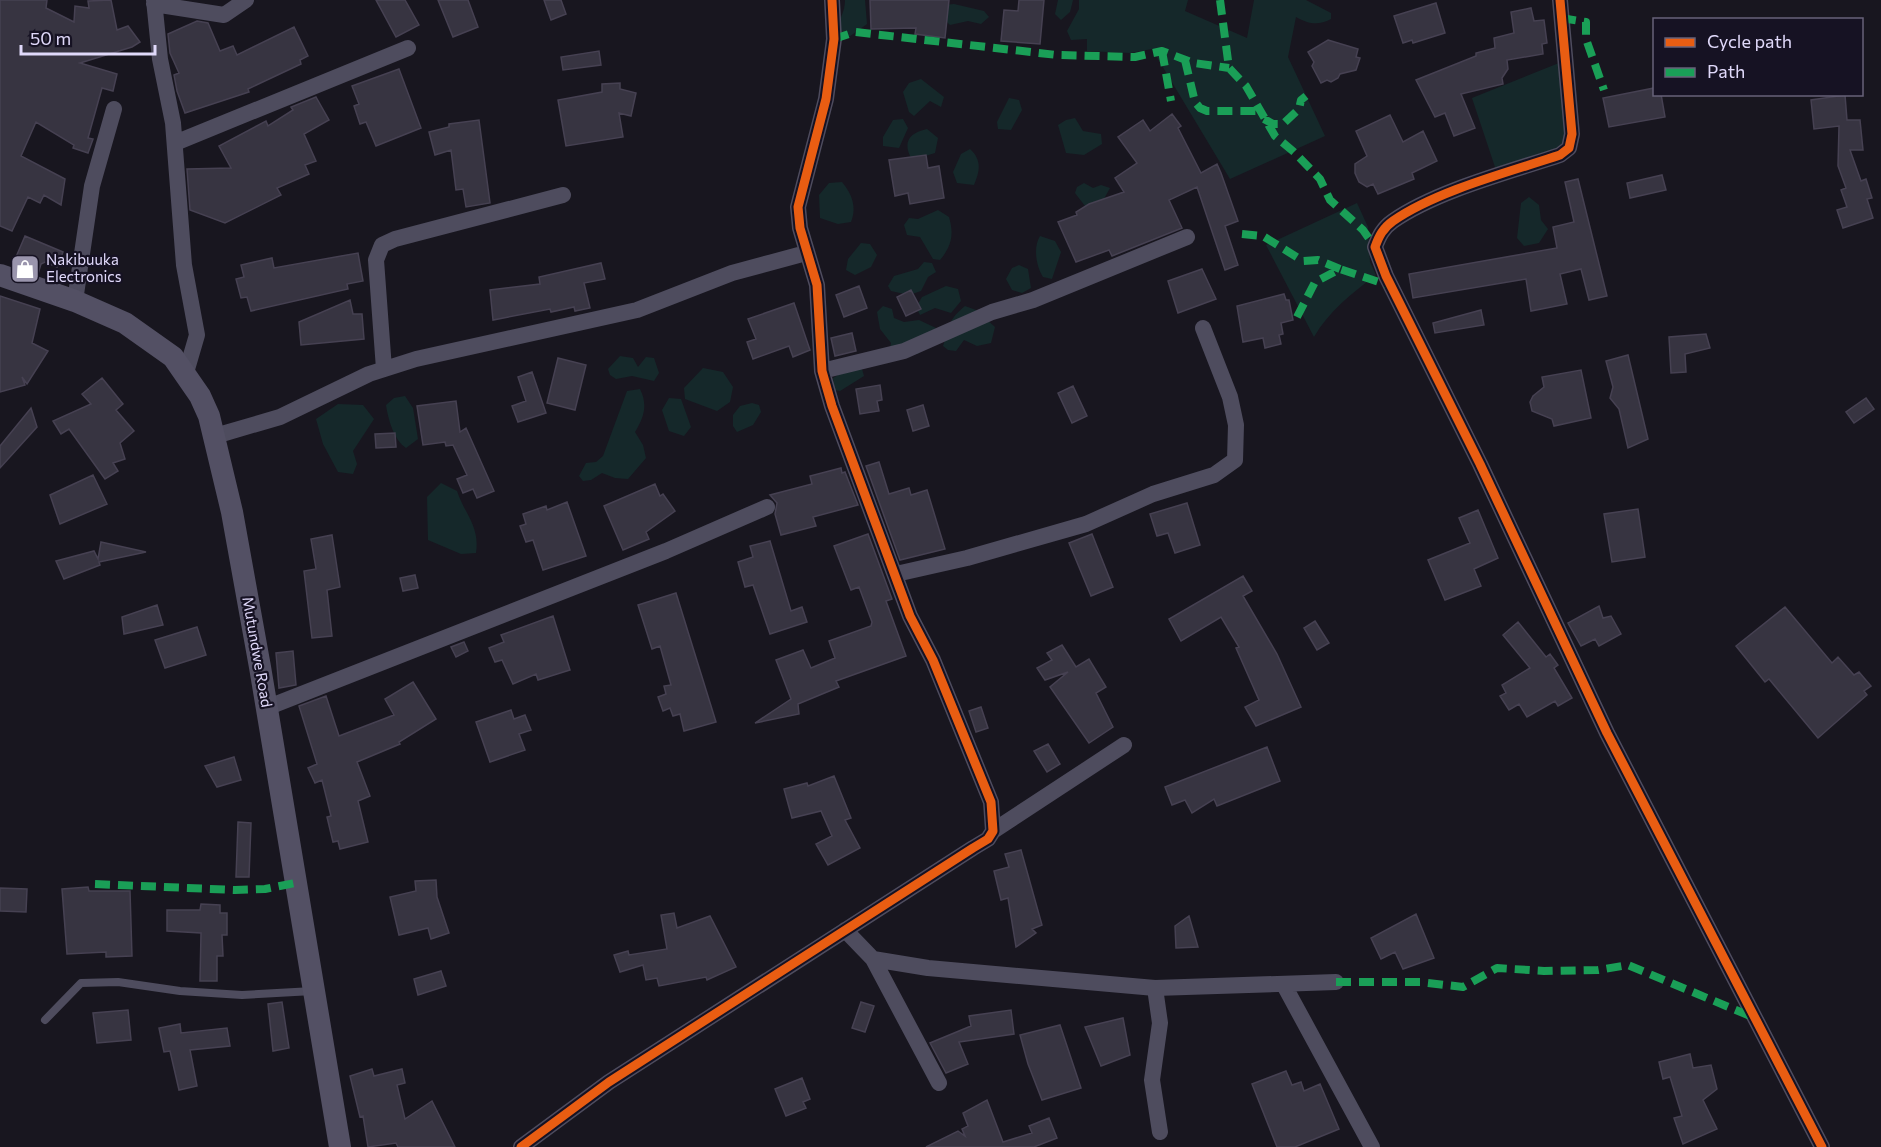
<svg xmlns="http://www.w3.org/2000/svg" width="1881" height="1147" viewBox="0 0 1881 1147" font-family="Commissioner,sans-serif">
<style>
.green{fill:#15282a}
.building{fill:#373441;stroke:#464152;stroke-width:1.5}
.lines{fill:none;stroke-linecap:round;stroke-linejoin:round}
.service{stroke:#4e4c5e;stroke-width:8}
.minor{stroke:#4e4c5e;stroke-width:16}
.secondary{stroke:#535064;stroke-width:22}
.quiet{stroke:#1a9f57;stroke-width:8;stroke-dasharray:15 8;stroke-linecap:butt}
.cycleway-casing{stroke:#161223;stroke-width:13}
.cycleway{stroke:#e95d12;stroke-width:9}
.labels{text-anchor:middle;stroke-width:4.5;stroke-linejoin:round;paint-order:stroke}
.poi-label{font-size:15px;fill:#e0d9fa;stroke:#161223;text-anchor:start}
.street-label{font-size:15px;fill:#e0d9fa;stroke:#161223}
</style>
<rect width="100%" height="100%" fill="#18161f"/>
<!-- green -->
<path class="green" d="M 845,0 L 865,0 L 867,24 L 846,39 C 832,20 845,19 845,0 Z
M 1058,0 L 1073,0 L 1070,12 L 1061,20 L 1055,14 Z
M 1079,0 L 1188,0 L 1185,11 L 1247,38 L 1254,0 L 1306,0 L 1331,13 L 1331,19 C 1318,26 1309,24 1296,17 L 1288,57 L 1325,136 L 1230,179 L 1152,49 L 1130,53 L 1087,51 L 1087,39 L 1071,40 L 1067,31 L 1079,9 Z
M 954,4 L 984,11 L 989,17 L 981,24 L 968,21 L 950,25 L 941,16 L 944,5 Z
M 1559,63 L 1568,126 L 1560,149 L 1496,170 L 1472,98 Z
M 921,79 L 944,97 L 941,107 L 930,101 L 914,116 L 909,112 L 903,92 L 909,83 Z
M 1009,98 L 1019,100 L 1022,110 L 1011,130 L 998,129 L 997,122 Z
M 1075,118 L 1083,131 L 1101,134 L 1102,144 L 1084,155 L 1066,153 L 1058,125 L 1066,120 Z
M 903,119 L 908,128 L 899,148 L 883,146 L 883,137 L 893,120 Z
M 927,129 L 938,138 L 935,153 L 912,160 C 902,142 909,133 927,129 Z
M 970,149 C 982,160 980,171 974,185 L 957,183 L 953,172 L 961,154 Z
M 842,182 C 852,194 857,207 851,222 L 838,224 L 820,218 L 819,195 L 829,183 Z
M 1084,183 L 1093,188 L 1101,185 L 1110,188 L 1100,206 L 1085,206 L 1075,193 L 1077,187 Z
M 1529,197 L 1539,205 L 1541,220 L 1548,229 L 1539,243 L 1524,246 L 1517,238 L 1521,203 Z
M 1357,203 L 1368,227 L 1370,262 L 1376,275 C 1352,293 1329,311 1314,337 L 1266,245 Z
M 938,210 L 949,217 C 954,234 952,246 940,260 L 933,259 L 920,237 L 907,235 L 904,225 L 909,218 L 918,219 Z
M 1040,236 L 1055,241 L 1061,252 L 1052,279 L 1043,277 C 1036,266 1033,247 1040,236 Z
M 861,243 L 870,244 L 877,255 L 871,267 L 855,275 L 846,270 L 848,259 Z
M 924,262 L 932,263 L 936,272 L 928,277 L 921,291 L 909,295 L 891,291 L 888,286 L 894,276 L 918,269 Z
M 1019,265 L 1028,269 L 1031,288 L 1022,293 L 1012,290 L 1006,279 L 1012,268 Z
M 946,286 L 958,289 L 961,301 L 951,313 L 935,308 L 920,315 L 916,307 L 922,297 Z
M 883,306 L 892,309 L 894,318 L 904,322 L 919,320 L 936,328 L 918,354 L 898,355 L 890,348 L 891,343 L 880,329 L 877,312 Z
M 965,306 L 976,310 L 995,327 L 991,343 L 977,346 L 964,340 L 956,351 L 948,350 L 943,346 C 951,325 946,322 965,306 Z
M 620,356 L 633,358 L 638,367 L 646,357 L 654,358 L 659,373 L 654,381 L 632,376 L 616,379 L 610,375 L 608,369 Z
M 703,368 L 723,372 L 733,387 L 730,402 L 717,411 L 685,399 L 684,388 Z
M 862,369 L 864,376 L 840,391 L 834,390 L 833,378 L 843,372 Z
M 640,389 C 648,405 644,417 635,432 L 643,445 L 646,458 L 628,479 L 615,478 L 602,473 L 591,480 L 583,481 L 579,476 L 586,463 L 596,462 L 603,456 L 627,391 Z
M 405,396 L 413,408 L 418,439 L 406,448 C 394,440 388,419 386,405 L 394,398 Z
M 669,398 L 681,399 L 691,427 L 684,436 L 669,431 L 662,410 Z
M 752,403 L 759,405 L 761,412 L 753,425 L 737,432 L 733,426 L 733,415 L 740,406 Z
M 338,404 L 363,405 L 374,419 L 353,451 L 357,464 L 353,474 L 338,472 L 323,444 L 316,419 Z
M 441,483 L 457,491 C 465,515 480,526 476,553 L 461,554 L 428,540 L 427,497 Z"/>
<!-- building -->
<path class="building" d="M 0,0 L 47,0 L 46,8 L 74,22 L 75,6 L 89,8 L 88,1 L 111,0 L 117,30 L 128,26 L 140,42 L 132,47 L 80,63 L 117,74 L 113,91 L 102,88 L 88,138 L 93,139 L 88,153 L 73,148 L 74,145 L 36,122 L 21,156 L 65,179 L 61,205 L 44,195 L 40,203 L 28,197 L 12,231 L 0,226 Z
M 376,0 L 405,0 L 419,25 L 396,37 Z
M 438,0 L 468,0 L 478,27 L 453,37 Z
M 544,0 L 561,0 L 566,14 L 551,20 Z
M 870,0 L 949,0 L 945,38 L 915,34 L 916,28 L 871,29 Z
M 1019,0 L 1044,0 L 1040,44 L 1001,41 L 1004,10 L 1018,11 Z
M 1436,3 L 1445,33 L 1413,43 L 1412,40 L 1403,43 L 1394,16 Z
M 1531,8 L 1534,21 L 1544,20 L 1547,43 L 1542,44 L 1543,54 L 1507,60 L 1508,69 L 1502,78 L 1503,84 L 1461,94 L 1475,128 L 1454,136 L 1445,113 L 1435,117 L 1416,80 L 1476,56 L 1476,53 L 1495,48 L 1494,38 L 1514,33 L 1511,12 Z
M 197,21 L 208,23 L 220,51 L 233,46 L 237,55 L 294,27 L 308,56 L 300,60 L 301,64 L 248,89 L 249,92 L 185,113 L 177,91 L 174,75 L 179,73 L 170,53 L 168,34 Z
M 1328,40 L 1358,49 L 1356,57 L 1360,58 L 1356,70 L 1340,74 L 1338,78 L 1331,82 L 1327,80 L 1321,83 L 1312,66 L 1314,62 L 1308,52 Z
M 599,51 L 601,65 L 563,70 L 561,57 Z
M 399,69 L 421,128 L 376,146 L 366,122 L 360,124 L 354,106 L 359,104 L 352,86 Z
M 620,83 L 620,89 L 636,93 L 631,116 L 619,113 L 623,137 L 566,146 L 558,100 L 602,92 L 602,84 Z
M 1654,88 L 1654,94 L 1661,94 L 1665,117 L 1609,127 L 1603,98 Z
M 1845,95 L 1847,120 L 1860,120 L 1863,150 L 1850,150 L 1861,181 L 1866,179 L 1872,198 L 1867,199 L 1873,218 L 1843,228 L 1837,210 L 1847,207 L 1841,190 L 1846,188 L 1838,166 L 1839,126 L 1814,129 L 1811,100 Z
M 316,97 L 329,120 L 304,134 L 316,161 L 305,165 L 309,174 L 277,188 L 281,195 L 225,223 L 190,210 L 187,169 L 231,168 L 219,146 L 266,121 L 268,126 L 293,110 L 291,107 Z
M 1172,114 L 1181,126 L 1178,128 L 1201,173 L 1217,164 L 1221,173 L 1238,221 L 1225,226 L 1238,265 L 1225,270 L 1197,187 L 1169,200 L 1182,228 L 1112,256 L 1109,250 L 1076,262 L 1058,222 L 1077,215 L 1076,212 L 1089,204 L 1124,192 L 1115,178 L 1137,163 L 1118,137 L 1143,120 L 1150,131 Z
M 1390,115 L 1403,142 L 1423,131 L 1437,161 L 1412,173 L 1414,179 L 1378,194 L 1373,184 L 1367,187 L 1359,182 L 1355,173 L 1355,164 L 1367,156 L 1356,131 Z
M 479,120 L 490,203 L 466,207 L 463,189 L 456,190 L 451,150 L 435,155 L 429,132 L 449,127 L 449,124 Z
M 926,155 L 928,168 L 939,166 L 944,198 L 910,204 L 908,193 L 895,196 L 889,160 Z
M 1662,175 L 1666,190 L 1630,198 L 1627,183 Z
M 1578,179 L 1607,296 L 1589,300 L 1581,269 L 1560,274 L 1567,304 L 1531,311 L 1526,279 L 1413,298 L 1409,274 L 1557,248 L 1553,227 L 1574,222 L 1565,182 Z
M 25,236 L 63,252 L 57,267 L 45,262 L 41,264 L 38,274 L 22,268 L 25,261 L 16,257 Z
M 358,253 L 363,281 L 347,284 L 348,289 L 251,311 L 247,297 L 241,298 L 236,279 L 244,277 L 241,265 L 272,258 L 274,268 Z
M 601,263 L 605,279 L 584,283 L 590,308 L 575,311 L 574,307 L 551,312 L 550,309 L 493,320 L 490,290 L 540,284 L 539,277 Z
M 1202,269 L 1216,299 L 1178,313 L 1168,281 Z
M 859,286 L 867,308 L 844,317 L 836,295 Z
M 911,290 L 921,309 L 906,316 L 897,297 Z
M 1284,294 L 1286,300 L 1289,300 L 1293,320 L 1281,323 L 1283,334 L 1279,335 L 1281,344 L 1265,348 L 1263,338 L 1243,342 L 1237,306 Z
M 0,296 L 40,309 L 32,343 L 48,351 L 27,384 L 22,377 L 25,385 L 0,392 Z
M 350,300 L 353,314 L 362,314 L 364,339 L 301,345 L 299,322 Z
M 794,303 L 810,350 L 793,357 L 789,346 L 753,359 L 747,342 L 756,339 L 748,319 Z
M 1481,310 L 1484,325 L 1435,333 L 1433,323 Z
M 852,333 L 856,351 L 835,356 L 831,338 Z
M 1706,334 L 1710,348 L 1685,354 L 1686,372 L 1671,373 L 1669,337 Z
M 1628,355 L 1648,439 L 1628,448 L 1619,409 L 1610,398 L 1613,387 L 1606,361 Z
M 558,358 L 586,365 L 575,410 L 547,403 Z
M 1581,370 L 1591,418 L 1554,426 L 1552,419 L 1532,411 L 1530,402 L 1533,396 L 1544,387 L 1542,377 Z
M 532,372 L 546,413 L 518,422 L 512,406 L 526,401 L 518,377 Z
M 102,378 L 123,404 L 116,410 L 134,431 L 120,443 L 125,459 L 113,463 L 118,471 L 105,479 L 69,429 L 61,434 L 53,421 L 91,404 L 82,394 Z
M 880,385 L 882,400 L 877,401 L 879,411 L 860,414 L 856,389 Z
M 1073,386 L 1087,416 L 1072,423 L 1058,393 Z
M 1866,398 L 1874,409 L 1854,423 L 1846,412 Z
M 456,401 L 460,432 L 466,428 L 494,491 L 477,498 L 473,489 L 463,493 L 457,479 L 467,475 L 453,445 L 446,446 L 445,442 L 423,445 L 417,406 Z
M 923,405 L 929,426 L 913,431 L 907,410 Z
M 31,408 L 37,427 L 0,468 L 0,446 Z
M 395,433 L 396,447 L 376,448 L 375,434 Z
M 879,462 L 889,494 L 909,488 L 911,495 L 927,490 L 945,549 L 900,560 L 866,466 Z
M 841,468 L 842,473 L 845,472 L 858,505 L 813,517 L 816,526 L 781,535 L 775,514 L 777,503 L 770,495 L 812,484 L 810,476 Z
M 93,475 L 107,504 L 60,524 L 50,495 Z
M 655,484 L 660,496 L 663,494 L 675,511 L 646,532 L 649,539 L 623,550 L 604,506 Z
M 567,502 L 586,556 L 543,570 L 533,540 L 526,542 L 520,526 L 526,524 L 523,514 L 546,506 L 547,510 Z
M 1187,503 L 1200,545 L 1175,553 L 1168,533 L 1157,536 L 1150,514 Z
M 1638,509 L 1645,557 L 1612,562 L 1604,514 Z
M 1478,510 L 1498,558 L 1474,569 L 1481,586 L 1445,600 L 1428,560 L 1470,543 L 1459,518 Z
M 868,534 L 892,599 L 886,601 L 906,656 L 836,681 L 839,687 L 798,704 L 799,714 L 755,723 L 791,699 L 776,660 L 803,650 L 811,668 L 835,658 L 829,641 L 871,626 L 872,622 L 859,587 L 851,590 L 834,546 Z
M 1092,534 L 1113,587 L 1091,596 L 1069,543 Z
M 332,535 L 340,587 L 327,590 L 332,636 L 312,638 L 304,571 L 316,569 L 311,539 Z
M 770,541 L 791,611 L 802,607 L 807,622 L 770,634 L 753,585 L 745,587 L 738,562 L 753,557 L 750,546 Z
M 101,542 L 146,552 L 99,562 L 100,565 L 64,579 L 56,561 L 94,551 L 98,559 Z
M 415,575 L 418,588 L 403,591 L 400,578 Z
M 1243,576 L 1252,591 L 1243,596 L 1277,654 L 1301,707 L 1256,726 L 1245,707 L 1259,700 L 1236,648 L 1239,647 L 1221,617 L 1181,641 L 1169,619 Z
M 676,593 L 716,722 L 684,731 L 680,714 L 673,716 L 670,708 L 663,711 L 658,697 L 666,694 L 664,686 L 671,685 L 660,646 L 652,649 L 638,605 Z
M 157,605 L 163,625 L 124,634 L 122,617 Z
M 1599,606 L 1603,618 L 1611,616 L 1621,634 L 1599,646 L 1595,639 L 1581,646 L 1568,623 Z
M 1785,607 L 1832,663 L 1838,657 L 1854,675 L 1859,672 L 1871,686 L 1864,691 L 1867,695 L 1818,738 L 1769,679 L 1765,682 L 1736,646 Z
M 553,616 L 570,670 L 538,680 L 536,674 L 513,684 L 502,660 L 495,662 L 489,648 L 504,642 L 501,635 Z
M 1315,621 L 1329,643 L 1317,650 L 1304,628 Z
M 1518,622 L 1546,657 L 1550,654 L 1558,665 L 1554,668 L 1572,698 L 1558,706 L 1555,701 L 1527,717 L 1519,704 L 1509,710 L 1500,696 L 1506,693 L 1502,685 L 1530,668 L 1503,635 Z
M 197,627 L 206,655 L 165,668 L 155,640 Z
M 464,642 L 468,651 L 456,657 L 451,647 Z
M 1062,645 L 1076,667 L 1089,659 L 1106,687 L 1096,693 L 1113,727 L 1089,743 L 1050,687 L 1068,672 L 1045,680 L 1037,668 L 1052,660 L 1047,653 Z
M 293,651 L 296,685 L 279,688 L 276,653 Z
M 413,682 L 436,719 L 399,742 L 400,744 L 357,762 L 370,796 L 358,801 L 368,842 L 340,849 L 338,841 L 333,842 L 327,817 L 331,816 L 322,780 L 315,783 L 308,768 L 317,764 L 299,706 L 326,696 L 339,736 L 394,715 L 385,699 Z
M 981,707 L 988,728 L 976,732 L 969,711 Z
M 511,710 L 514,719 L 525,715 L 531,730 L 519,734 L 525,750 L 490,762 L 476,722 Z
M 1048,744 L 1060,764 L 1047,772 L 1034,751 Z
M 1267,747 L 1280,781 L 1217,806 L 1214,799 L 1192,813 L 1185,800 L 1172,805 L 1165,787 Z
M 234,757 L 241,780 L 217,787 L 205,766 Z
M 834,776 L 851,818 L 845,820 L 860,848 L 828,865 L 816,844 L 832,836 L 821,811 L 792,818 L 784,789 L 807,783 L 808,786 Z
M 238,822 L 251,823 L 249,877 L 236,877 Z
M 1021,850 L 1042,925 L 1032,929 L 1036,933 L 1016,947 L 1008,898 L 1001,900 L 994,871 L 1009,867 L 1005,854 Z
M 436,880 L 437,897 L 449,933 L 431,939 L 428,928 L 399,935 L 390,897 L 416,891 L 415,881 Z
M 88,887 L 89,891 L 130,891 L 132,956 L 106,957 L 106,952 L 67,954 L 62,889 Z
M 0,888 L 27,889 L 26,912 L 0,911 Z
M 201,904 L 220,905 L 220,913 L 227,913 L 227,935 L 222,935 L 223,956 L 217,956 L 217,981 L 200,981 L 201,933 L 167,931 L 167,910 L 200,910 Z
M 674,913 L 677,928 L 710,916 L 736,967 L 707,980 L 706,977 L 659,986 L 657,978 L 646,980 L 643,965 L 620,972 L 614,955 L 628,951 L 629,955 L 667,949 L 661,915 Z
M 1416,914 L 1434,958 L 1403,969 L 1395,952 L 1381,959 L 1371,938 Z
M 1189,916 L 1198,947 L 1176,948 L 1175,926 Z
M 441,971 L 446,986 L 418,995 L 414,979 Z
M 282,1002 L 289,1048 L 273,1051 L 268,1004 Z
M 861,1002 L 874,1006 L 865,1032 L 852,1028 Z
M 128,1010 L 131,1040 L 97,1043 L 93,1013 Z
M 1011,1010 L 1014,1034 L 959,1042 L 968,1064 L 946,1073 L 930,1043 L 971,1026 L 969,1016 Z
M 1123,1018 L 1130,1055 L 1101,1066 L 1085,1027 Z
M 180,1024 L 181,1033 L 227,1028 L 230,1046 L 190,1050 L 197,1086 L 179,1090 L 170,1051 L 164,1052 L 159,1028 Z
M 1060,1025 L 1081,1088 L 1042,1100 L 1028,1064 L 1020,1035 Z
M 1690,1054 L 1693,1068 L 1711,1065 L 1717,1089 L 1703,1100 L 1717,1129 L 1683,1144 L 1674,1118 L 1682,1116 L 1670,1077 L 1663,1079 L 1659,1062 Z
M 372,1069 L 374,1076 L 402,1069 L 405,1083 L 397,1085 L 405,1119 L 432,1101 L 455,1147 L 398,1147 L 396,1143 L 368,1147 L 363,1116 L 360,1117 L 350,1076 Z
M 1286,1071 L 1292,1085 L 1301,1082 L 1304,1091 L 1320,1084 L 1339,1129 L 1295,1147 L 1277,1147 L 1252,1084 Z
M 802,1078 L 810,1099 L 803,1102 L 806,1108 L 786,1116 L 775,1089 Z
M 987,1100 L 1003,1142 L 1032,1133 L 1029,1126 L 1049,1118 L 1057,1138 L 1034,1147 L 926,1147 L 958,1131 L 965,1136 L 962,1129 L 968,1126 L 963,1113 Z"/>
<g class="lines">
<!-- service -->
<path class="service" d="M 45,1020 L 81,983 L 118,982 L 180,991 L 242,995 L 313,991"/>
<!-- minor -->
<path class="minor" d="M 154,0 L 160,59 L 173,123 L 184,265 L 197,335 L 185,376
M 1560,0 L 1572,134 L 1569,148 L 1560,155 C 1509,172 1436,191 1393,221 C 1383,228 1379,236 1375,247 L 1386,276 L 1480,464 L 1607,733 L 1822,1147
M 154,4 L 224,15 L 246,0
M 175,143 L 408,48
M 75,301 L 92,186 L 114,109
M 384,369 L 376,260 L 382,245 L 395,239 L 563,195
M 822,371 L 904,351 L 992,312 L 1033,300 L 1187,237
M 215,436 L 280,417 L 369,374 L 416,359 L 637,310 L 732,273 L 806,253
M 896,574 L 967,558 L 1086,524 L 1153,494 L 1214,475 L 1235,460 L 1236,425 L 1230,397 L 1203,328
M 266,708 L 666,551 L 767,507
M 993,831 L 1124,745
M 845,930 L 873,959 L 939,1083
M 873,959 L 928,968 L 1155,988 L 1336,982
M 1284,985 L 1372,1147
M 1155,988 L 1160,1023 L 1152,1080 L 1160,1132
M 521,1147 L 609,1082 L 973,848 L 988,839 L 993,831 L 991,802 L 933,660 L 910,616 L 832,406 L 822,371 L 817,285 L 800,228 L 798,207 L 826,99 L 834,39 L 832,0"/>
<!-- secondary -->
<path class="secondary" d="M 0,275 L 75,301 L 125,323 L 173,357 L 200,396 L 209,416 L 232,512 L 260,667 L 340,1147"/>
<!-- quiet -->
<path class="quiet" d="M 1220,0 L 1229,68 L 1246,86 L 1275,136 L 1294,152 L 1320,179 L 1330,200 L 1363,230 L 1375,247
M 1561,18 L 1586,22 L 1586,39 L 1604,90
M 834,39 L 855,32 L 1057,55 L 1135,57 L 1162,51 L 1194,63 L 1229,68
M 1162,51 L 1171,101
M 1185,60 L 1195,102 L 1200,108 L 1207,111 L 1259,111
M 1264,119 L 1273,124 L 1283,124 L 1299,109 L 1301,100 L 1306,96
M 1242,234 L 1263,236 L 1303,261 L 1318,260 L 1340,269
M 1297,317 L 1315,282 L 1340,269 L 1391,286
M 95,884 L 235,890 L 265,889 L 295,883
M 1336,982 L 1420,982 L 1463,987 L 1497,968 L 1544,971 L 1598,970 L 1628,965 L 1755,1018"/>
<!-- cycleway casing -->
<g class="cycleway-casing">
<path id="cycleway" d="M 1560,0 L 1572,134 L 1569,148 L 1560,155 C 1509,172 1436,191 1393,221 C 1383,228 1379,236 1375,247 L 1386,276 L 1480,464 L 1607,733 L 1822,1147
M 521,1147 L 609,1082 L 973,848 L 988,839 L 993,831 L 991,802 L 933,660 L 910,616 L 832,406 L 822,371 L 817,285 L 800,228 L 798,207 L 826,99 L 834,39 L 832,0"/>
</g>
<!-- cycleway -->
<use href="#cycleway" class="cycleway"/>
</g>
<!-- icons -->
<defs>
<g id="shop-square" transform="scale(1.5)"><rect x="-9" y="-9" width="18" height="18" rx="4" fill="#9a95ad" stroke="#161223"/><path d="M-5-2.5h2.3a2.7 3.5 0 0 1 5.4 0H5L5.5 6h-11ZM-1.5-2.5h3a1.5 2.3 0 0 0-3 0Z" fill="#fff"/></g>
</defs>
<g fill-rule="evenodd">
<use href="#shop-square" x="25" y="269"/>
</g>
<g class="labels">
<!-- poi labels -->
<g class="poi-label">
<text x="46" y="265">Nakibuuka<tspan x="46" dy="17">Electronics</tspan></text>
</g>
<!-- street labels -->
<g class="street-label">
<text transform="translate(257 652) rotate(80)" y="5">Mutundwe Road</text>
</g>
</g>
<!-- legend -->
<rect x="1653" y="18" width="210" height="78" fill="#161223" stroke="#676279" stroke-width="1.5"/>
<rect x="1665" y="38" width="30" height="9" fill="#e95d12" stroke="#676279" stroke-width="1.5"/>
<text x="1707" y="48" font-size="18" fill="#e0d9fa">Cycle path</text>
<rect x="1665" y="68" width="30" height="9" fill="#1a9f57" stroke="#676279" stroke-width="1.5"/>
<text x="1707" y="78" font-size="18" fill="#e0d9fa">Path</text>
<!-- scale -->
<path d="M21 45v9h134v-9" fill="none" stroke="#e0d9fa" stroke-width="3"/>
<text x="30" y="45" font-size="18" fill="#e0d9fa" stroke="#161223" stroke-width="4.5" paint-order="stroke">50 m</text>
</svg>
